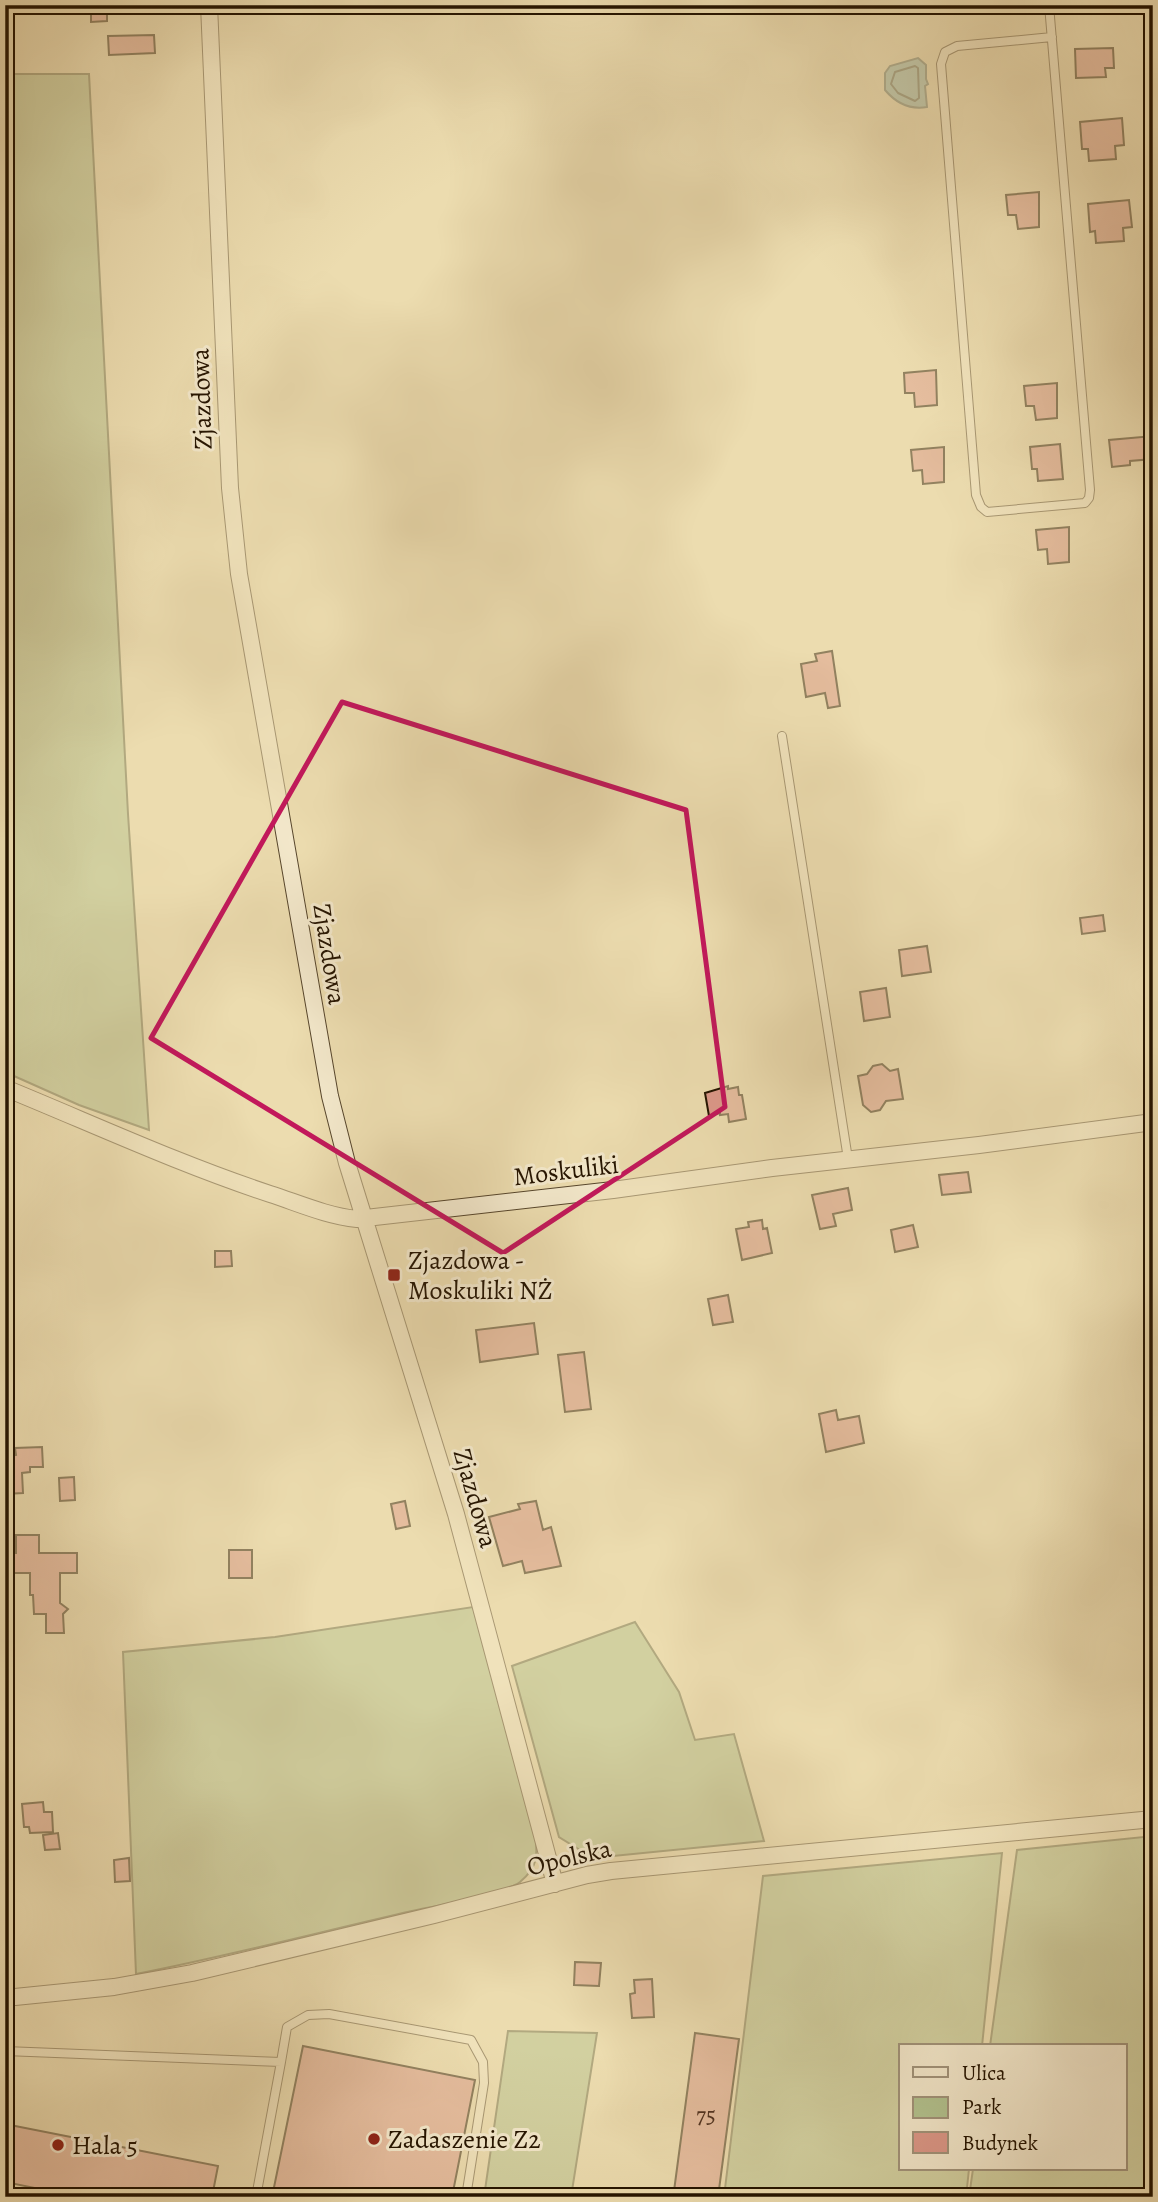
<svg xmlns="http://www.w3.org/2000/svg" width="1158" height="2202" viewBox="0 0 1158 2202" font-family="Alegreya,serif">
<style>
.green{fill:#b2c28f;stroke:#6c6b48;stroke-width:2}
.water{fill:#99bbae;stroke:#6b7868;stroke-width:2}
.lines{fill:none;stroke-linecap:round;stroke-linejoin:round}
.shore{stroke:#5f6857;stroke-width:2}
.building{fill:#dc9889;stroke:#251400;stroke-width:2}
.service-casing{stroke:#57462c;stroke-width:10}
.minor-casing{stroke:#57462c;stroke-width:18}
.service{stroke:#f3e8cb;stroke-width:8}
.minor{stroke:#f3e8cb;stroke-width:16}
.marked{fill:none;stroke:#c2185b;stroke-width:5;stroke-linejoin:round}
.poi-dot{fill:#8f2418;stroke:#f3e8cb;stroke-width:2.5}
.labels{text-anchor:middle;stroke-width:6;stroke-linejoin:round;paint-order:stroke}
.number-label{font-size:23px;fill:#533522}
.street-label{font-size:26px;fill:#251400;stroke:#f3e8cb}
.poi-label{font-size:26px;fill:#251400;stroke:#f3e8cb;text-anchor:start}
</style>
<rect width="100%" height="100%" fill="#ecdcaf"/>
<filter id="stains"><feTurbulence type="fractalNoise" baseFrequency=".00286" numOctaves="4"/><feColorMatrix values="0 0 0 0 .2 0 0 0 0 .09 0 0 0 0 .02 0 0 0 .5 -.17"/></filter>
<radialGradient id="worn" r=".72"><stop offset=".6" stop-color="#630" stop-opacity="0"/><stop offset="1" stop-color="#630" stop-opacity=".3"/></radialGradient>
<!-- green -->
<path class="green" d="M 5,74 L 89,74 L 128,814 L 149,1130 L 79,1105 L 5,1072 Z
M 473,1607 L 535,1834 C 538,1855 538,1867 520,1882 C 504,1894 435,1906 412,1911 C 320,1932 228,1956 136,1974 L 123,1652 L 275,1637 Z
M 635,1622 L 679,1692 L 695,1740 L 734,1734 L 764,1841 L 593,1858 L 559,1837 L 512,1666 Z
M 1153,1836 L 1153,2197 L 969,2197 L 973,2169 L 1125,2169 L 1125,2046 L 990,2046 L 1017,1850 Z
M 1002,1853 L 982,2046 L 901,2046 L 901,2169 L 969,2169 L 966,2197 L 724,2197 L 763,1876 Z
M 508,2031 L 597,2033 L 571,2197 L 484,2197 Z"/>
<!-- water -->
<path class="water" d="M 918,58 L 926,65 L 926,79 L 928,84 L 925,86 L 927,107 C 910,110 896,103 885,90 L 885,73 L 890,66 Z"/>
<g class="lines">
<!-- shore -->
<path class="shore" d="M 915,66 L 918,68 L 919,98 L 915,101 L 898,93 L 891,84 L 895,72 Z"/>
</g>
<!-- building -->
<path class="building" d="M 91,5 L 107,5 L 107,21 L 91,22 Z
M 154,35 L 155,53 L 109,55 L 108,36 Z
M 1113,48 L 1114,68 L 1105,68 L 1106,77 L 1076,78 L 1075,49 Z
M 1122,118 L 1124,145 L 1115,146 L 1116,159 L 1089,161 L 1088,149 L 1082,149 L 1080,122 Z
M 1039,192 L 1039,227 L 1018,229 L 1016,215 L 1008,215 L 1006,195 Z
M 1129,200 L 1132,227 L 1123,228 L 1124,241 L 1096,243 L 1095,231 L 1090,232 L 1088,204 Z
M 936,370 L 937,405 L 915,407 L 914,393 L 905,393 L 904,373 Z
M 1057,383 L 1057,418 L 1036,420 L 1034,406 L 1026,406 L 1024,386 Z
M 1153,436 L 1153,459 L 1130,461 L 1130,465 L 1112,467 L 1109,440 Z
M 1060,444 L 1063,479 L 1038,481 L 1037,469 L 1032,469 L 1030,447 Z
M 944,447 L 944,482 L 923,484 L 922,470 L 913,471 L 911,450 Z
M 1069,527 L 1069,562 L 1048,564 L 1047,549 L 1038,550 L 1036,530 Z
M 832,651 L 840,706 L 828,708 L 825,693 L 806,697 L 801,664 L 817,661 L 815,654 Z
M 1103,915 L 1105,931 L 1082,934 L 1080,918 Z
M 927,946 L 931,972 L 902,976 L 899,950 Z
M 886,988 L 890,1017 L 864,1021 L 860,992 Z
M 882,1064 L 890,1071 L 898,1069 L 903,1099 L 886,1101 L 880,1110 L 871,1112 L 863,1105 L 858,1076 L 867,1074 L 873,1066 Z
M 728,1086 L 728,1089 L 738,1087 L 739,1095 L 742,1095 L 746,1119 L 729,1122 L 728,1114 L 720,1115 L 720,1113 L 709,1116 L 705,1093 Z
M 968,1172 L 971,1192 L 942,1195 L 939,1175 Z
M 848,1188 L 852,1210 L 833,1214 L 836,1226 L 820,1229 L 812,1195 Z
M 762,1220 L 763,1229 L 767,1228 L 772,1253 L 742,1260 L 736,1229 L 749,1227 L 748,1222 Z
M 913,1225 L 918,1247 L 895,1252 L 891,1230 Z
M 215,1251 L 231,1251 L 232,1266 L 215,1267 Z
M 728,1295 L 733,1322 L 713,1325 L 708,1299 Z
M 534,1323 L 538,1354 L 480,1362 L 476,1330 Z
M 584,1352 L 591,1409 L 565,1412 L 558,1355 Z
M 836,1410 L 838,1420 L 859,1416 L 864,1443 L 826,1452 L 819,1414 Z
M 42,1447 L 43,1467 L 30,1467 L 30,1472 L 22,1473 L 23,1493 L 5,1494 L 5,1460 L 10,1460 L 10,1456 L 16,1455 L 15,1448 Z
M 74,1477 L 75,1500 L 60,1501 L 59,1478 Z
M 405,1501 L 410,1526 L 396,1529 L 391,1504 Z
M 536,1501 L 543,1530 L 551,1527 L 561,1566 L 525,1573 L 522,1561 L 503,1566 L 489,1517 L 520,1509 L 518,1504 Z
M 16,1535 L 39,1535 L 39,1553 L 77,1553 L 77,1573 L 60,1573 L 60,1603 L 68,1609 L 63,1614 L 64,1633 L 46,1633 L 46,1614 L 34,1614 L 33,1595 L 30,1595 L 30,1573 L 10,1573 L 10,1553 L 16,1553 Z
M 229,1550 L 252,1550 L 252,1578 L 229,1578 Z
M 43,1802 L 44,1812 L 52,1812 L 53,1832 L 30,1833 L 29,1827 L 24,1827 L 22,1804 Z
M 58,1833 L 60,1849 L 45,1850 L 43,1835 Z
M 129,1858 L 130,1881 L 115,1882 L 114,1860 Z
M 575,1962 L 601,1963 L 599,1986 L 574,1985 Z
M 652,1979 L 654,2017 L 632,2018 L 630,1994 L 635,1993 L 634,1980 Z
M 695,2033 L 739,2039 L 718,2197 L 674,2191 Z
M 303,2046 L 475,2080 L 452,2197 L 272,2197 Z
M 5,2124 L 218,2166 L 212,2197 L 79,2197 L 5,2182 Z"/>
<g class="lines">
<!-- service casing -->
<g class="service-casing">
<path id="service" d="M 1049,5 L 1090,490 L 1089,498 L 1085,503 L 987,512 L 981,507 L 976,495 L 941,64 L 945,52 L 957,46 L 1052,37
M 782,736 L 848,1159
M 5,1956 L 6,1998
M 5,2051 L 281,2062 L 256,2197
M 281,2062 L 287,2027 L 308,2015 L 329,2014 L 471,2040 L 483,2062 L 484,2083 L 466,2197"/>
</g>
<!-- minor casing -->
<g class="minor-casing">
<path id="minor" d="M 209,5 L 230,488 L 239,574 L 330,1096 L 347,1163 L 456,1514 L 555,1884
M 5,1088 C 93,1124 179,1164 270,1194 C 298,1203 327,1216 357,1219 L 613,1190 L 772,1168 L 979,1145 L 1153,1122
M 5,1998 L 114,1987 L 192,1973 L 434,1915 L 587,1875 L 611,1871 L 1153,1819"/>
</g>
<!-- service -->
<use href="#service" class="service"/>
<!-- minor -->
<use href="#minor" class="minor"/>
</g>
<!-- marked area -->
<path d="M0 0H1158V2202H0ZM 342,702 L 686,810 L 725,1107 L 503,1253 L 151,1038 Z" fill="#ecdcaf" fill-opacity=".55" fill-rule="evenodd"/>
<path class="marked" d="M 342,702 L 686,810 L 725,1107 L 503,1253 L 151,1038 Z"/>
<!-- markers -->
<g class="poi-dot">
<rect x="387" y="1268" width="14" height="14" rx="3.5"/>
<circle cx="374" cy="2139" r="7"/>
<circle cx="58" cy="2145" r="7"/>
</g>
<g class="labels">
<!-- number labels -->
<g class="number-label">
<text x="706" y="2123">75</text>
</g>
<!-- street labels -->
<g class="street-label">
<text transform="translate(201 399) rotate(-92)" y="9">Zjazdowa</text>
<text transform="translate(330 954) rotate(81)" y="9">Zjazdowa</text>
<text transform="translate(566 1170) rotate(-7)" y="9">Moskuliki</text>
<text transform="translate(476 1498) rotate(74)" y="9">Zjazdowa</text>
<text transform="translate(569 1857) rotate(-13)" y="9">Opolska</text>
</g>
<!-- poi labels -->
<g class="poi-label">
<text x="408" y="1269">Zjazdowa -<tspan x="408" dy="30">Moskuliki NŻ</tspan></text>
<text x="388" y="2148">Zadaszenie Z2</text>
<text x="72" y="2154">Hala 5</text>
</g>
</g>
<!-- margin -->
<rect width="1158" height="2202" fill="none" stroke="#ecdcaf" stroke-width="28"/>
<rect x="7" y="7" width="1144" height="2188" fill="none" stroke="#251400" stroke-width="3.5"/>
<rect x="14" y="14" width="1130" height="2174" fill="none" stroke="#251400" stroke-width="2"/>
<!-- legend -->
<rect x="899" y="2044" width="228" height="126" fill="#f3e8cb" stroke="#a1937a" stroke-width="2"/>
<rect x="913" y="2067" width="35" height="10" fill="#f3e8cb" stroke="#a1937a" stroke-width="2"/>
<text x="962" y="2080" font-size="21" fill="#251400">Ulica</text>
<rect x="913" y="2097" width="35" height="21" fill="#b2c28f" stroke="#a1937a" stroke-width="2"/>
<text x="962" y="2114" font-size="21" fill="#251400">Park</text>
<rect x="913" y="2132" width="35" height="21" fill="#dc9889" stroke="#a1937a" stroke-width="2"/>
<text x="962" y="2150" font-size="21" fill="#251400">Budynek</text>
<rect width="100%" height="100%" filter="url(#stains)"/>
<rect width="100%" height="100%" fill="url(#worn)"/>
</svg>
